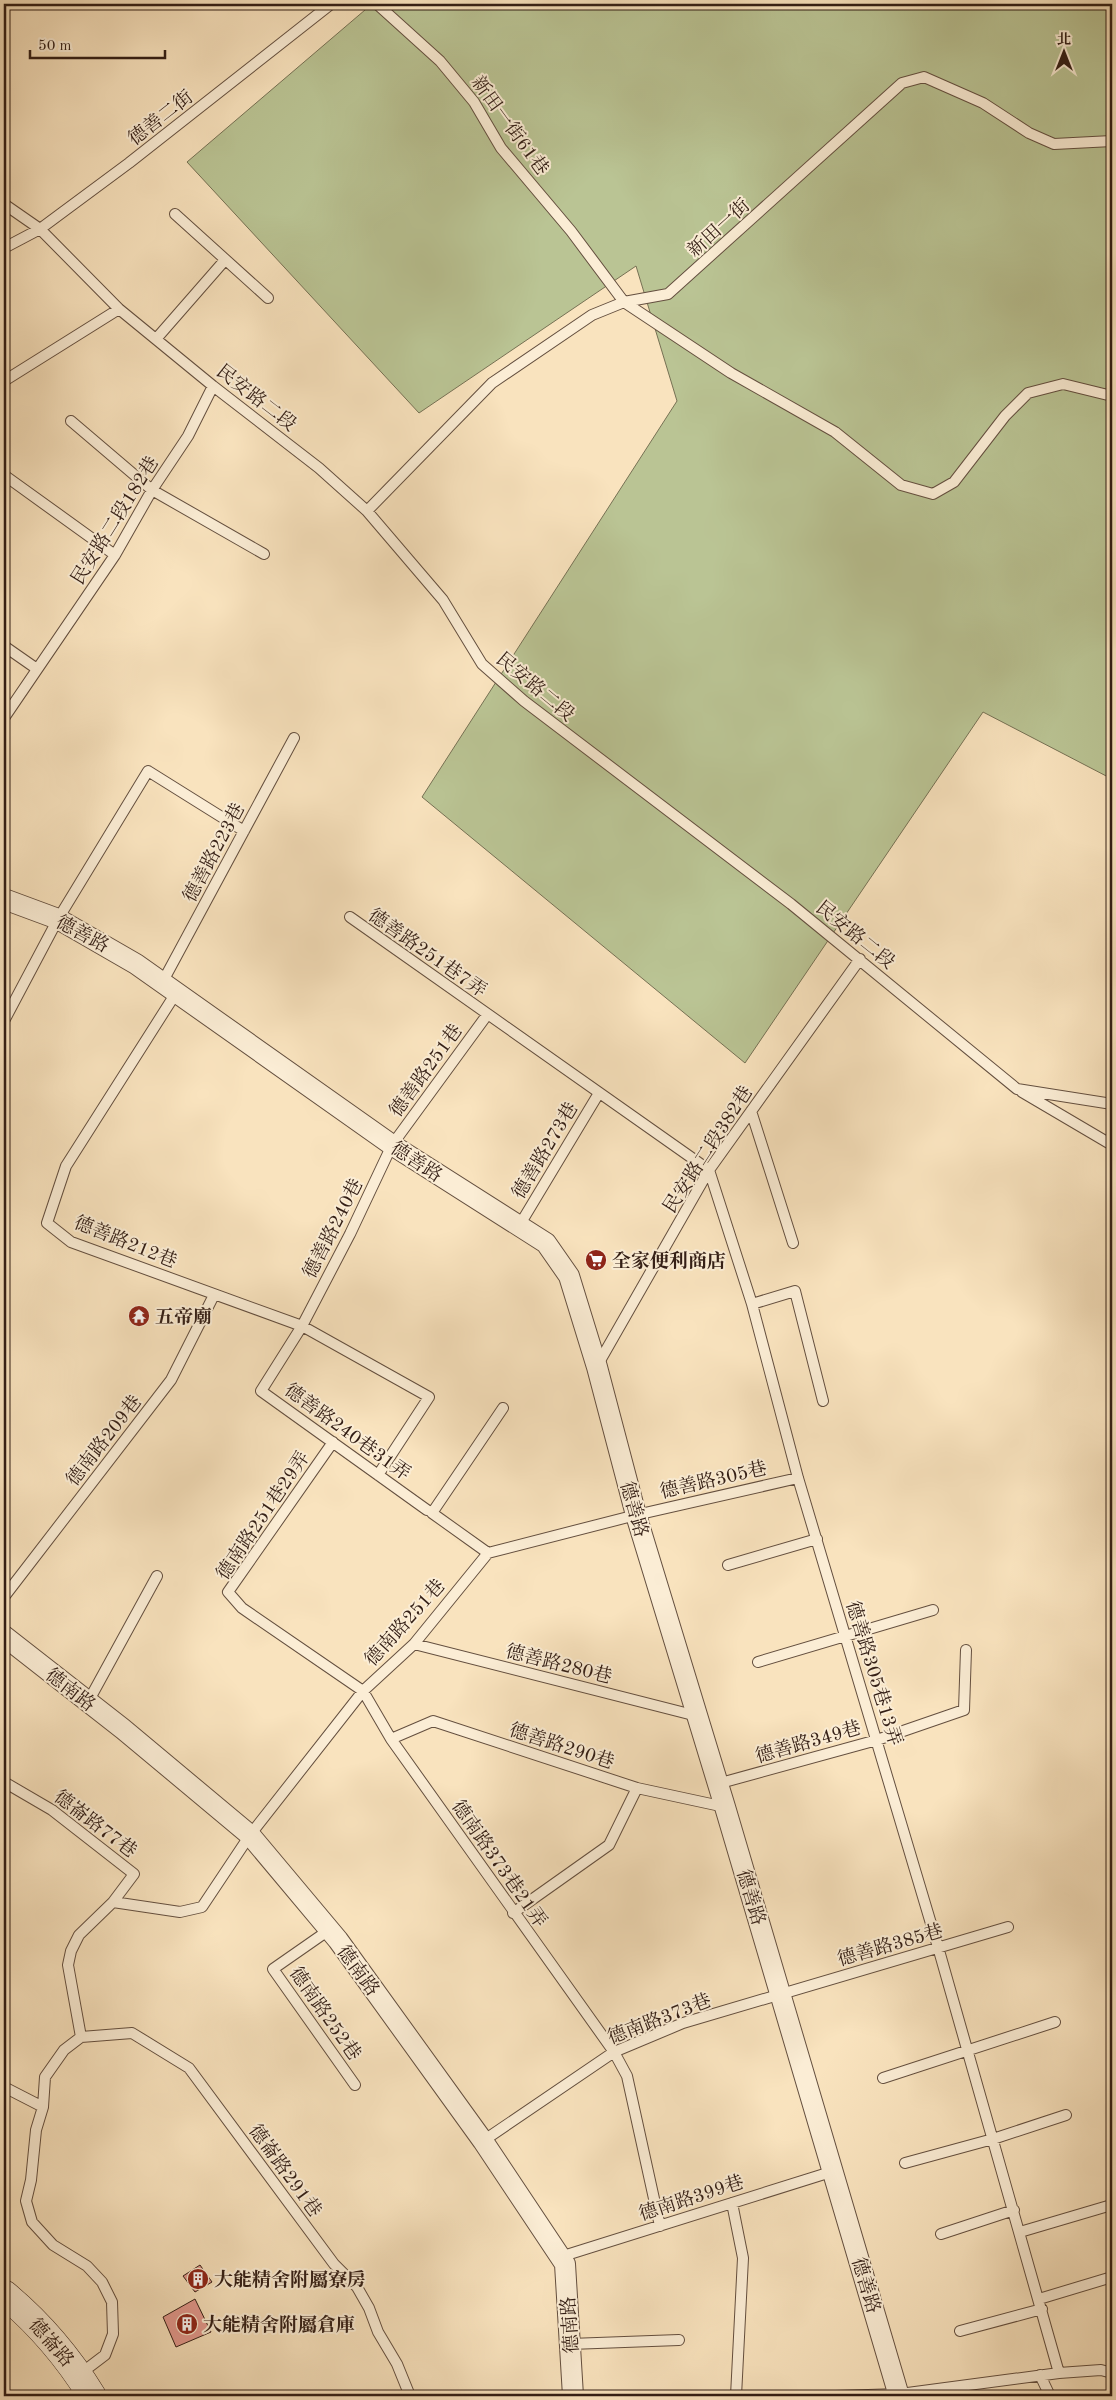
<svg xmlns="http://www.w3.org/2000/svg" width="1116" height="2400" viewBox="0 0 1116 2400" font-family="'Old Standard TT','Noto Serif TC',serif">
<style>
.green{fill:#bac494;stroke:#767154}
.building{fill:#e4998f;stroke:#331e15}
.lines{fill:none;stroke-linecap:round;stroke-linejoin:round}
.lane-casing{stroke:#644f3f;stroke-width:12}
.street-casing{stroke:#644f3f;stroke-width:22}
.secondary-casing{stroke:#331e15;stroke-width:29}
.lane{stroke:#fbedd5;stroke-width:10}
.street{stroke:#fbedd5;stroke-width:20}
.secondary{stroke:#fbedd5;stroke-width:28}
.labels{text-anchor:middle;stroke-width:4;stroke-linejoin:round;paint-order:stroke}
.street-label{font-size:19px;fill:#331e15;stroke:#fbedd5}
.poi-label{font-size:19px;font-weight:bold;fill:#331e15;stroke:#fbedd5;text-anchor:start}
</style>
<rect width="100%" height="100%" fill="#f9e3be"/>
<filter id="stains"><feTurbulence type="fractalNoise" baseFrequency=".004" numOctaves="4"/><feColorMatrix values="0 0 0 0 .2 0 0 0 0 .09 0 0 0 0 .02 0 0 0 .5 -.17"/></filter>
<radialGradient id="worn" r=".72"><stop offset=".6" stop-color="#630" stop-opacity="0"/><stop offset="1" stop-color="#630" stop-opacity=".3"/></radialGradient>
<!-- green -->
<path class="green" d="M 372,4 L 1112,4 L 1112,779 L 983,712 L 745,1063 L 422,797 L 677,401 L 636,266 L 419,413 L 187,162 Z"/>
<!-- building -->
<path class="building" d="M 200,2265 L 212,2282 L 195,2292 L 183,2276 Z
M 195,2299 L 211,2332 L 176,2347 L 163,2317 Z"/>
<g class="lines">
<!-- lane casing -->
<g class="lane-casing">
<path id="lane" d="M 377,4 L 440,61 L 474,102 L 501,148 L 571,231 L 624,302 L 731,373 L 835,432 L 901,485 L 933,494 L 954,482 L 1005,416 L 1028,393 L 1063,384 L 1112,396
M 4,204 L 40,229 L 119,309 L 213,386 L 319,468 L 367,511 L 443,600 L 482,664 L 524,701 L 791,904 L 1017,1089 L 1112,1104
M 175,214 L 268,298
M 4,248 L 40,229 L 129,163 L 331,4
M 156,339 L 225,260
M 4,381 L 119,309
M 71,421 L 152,490 L 264,554
M 4,475 L 115,555
M 367,511 L 492,383 L 592,315 L 624,302 L 668,294 L 902,83 L 924,77 L 983,103 L 1029,133 L 1054,144 L 1112,141
M 4,646 L 37,669
M 4,718 L 115,555 L 152,490 L 188,436 L 213,386
M 350,917 L 709,1170 L 752,1304 L 798,1478 L 938,1947 L 1059,2373 L 900,2394 L 836,2396
M 162,983 L 294,738
M 176,993 L 66,1166 L 47,1223 L 71,1242 L 302,1326 L 429,1397 L 378,1475
M 4,1021 L 58,919 L 148,771 L 244,831
M 1022,1092 L 1112,1145
M 751,1111 L 793,1243
M 519,1226 L 599,1093
M 752,1304 L 795,1291 L 823,1401
M 597,1366 L 709,1170 L 860,959
M 333,1442 L 228,1592 L 242,1608 L 363,1691 L 391,1739 L 614,2052 L 627,2076 L 660,2226
M 427,1510 L 261,1391 L 302,1326 L 350,1234 L 392,1145 L 487,1015
M 488,1553 L 432,1513 L 503,1408
M 728,1565 L 817,1539
M 4,1597 L 171,1380 L 214,1295
M 414,1644 L 697,1716
M 758,1662 L 933,1610
M 88,1702 L 157,1576
M 391,1739 L 433,1721 L 637,1788 L 725,1807
M 4,1782 L 52,1810 L 134,1874 L 113,1902 L 79,1935 L 71,1951 L 68,1965 L 81,2037
M 717,1784 L 877,1740 L 964,1710 L 966,1650
M 113,1902 L 180,1912 L 202,1907 L 250,1835 L 363,1691 L 414,1644 L 488,1553 L 636,1515 L 798,1478
M 513,1913 L 609,1845 L 637,1788
M 329,1930 L 273,1969 L 355,2085
M 81,2037 L 132,2033 L 189,2068 L 334,2264 L 357,2287 L 369,2308 L 378,2332 L 397,2364 L 410,2396
M 883,2078 L 1055,2022
M 4,2087 L 43,2107
M 483,2141 L 614,2052 L 683,2023 L 1008,1927
M 905,2163 L 993,2139 L 1066,2115
M 732,2203 L 743,2258 L 736,2396
M 1020,2232 L 1108,2206
M 941,2234 L 1014,2210
M 560,2257 L 834,2171
M 1039,2299 L 1112,2277
M 960,2331 L 1042,2309
M 570,2344 L 679,2340
M 1059,2373 L 1101,2370 L 1112,2373
M 80,2374 L 105,2355 L 113,2334 L 112,2302 L 102,2282 L 87,2266 L 53,2245 L 32,2222 L 26,2201 L 31,2180 L 36,2130 L 43,2107 L 45,2077 L 64,2050 L 81,2037
M 1040,2375 L 1050,2396"/>
</g>
<!-- street casing -->
<g class="street-casing">
<path id="street" d="M 4,899 L 58,919 L 136,964 L 392,1145 L 546,1243 L 569,1276 L 597,1367 L 636,1515 L 725,1807 L 899,2396
M 4,1636 L 123,1729 L 250,1835 L 338,1940 L 483,2141 L 565,2264 L 573,2396"/>
</g>
<!-- secondary casing -->
<g class="secondary-casing">
<path id="secondary" d="M 4,2294 C 39,2323 68,2357 92,2396"/>
</g>
<!-- lane -->
<use href="#lane" class="lane"/>
<!-- street -->
<use href="#street" class="street"/>
<!-- secondary -->
<use href="#secondary" class="secondary"/>
</g>
<!-- icons -->
<defs>
<g id="supermarket-disc" transform="scale(1.125)"><circle r="9.5" fill="#8f2418" stroke="#fbedd5"/><path d="M-6-5.5h2.5l.6 2H6L4.5 2H-2.5L-4.4-4H-6ZM-1.5 3.2a1.3 1.3 0 1 0 .1 0ZM3 3.2a1.3 1.3 0 1 0 .1 0Z" fill="#fff"/></g>
<g id="temple-disc" transform="scale(1.125)"><circle r="9.5" fill="#8f2418" stroke="#fbedd5"/><path d="M0-6L5-2H3V0L6.5 2.5H4V6H1.5V3h-3V6H-4V2.5H-6.5L-3 0V-2H-5Z" fill="#fff"/></g>
<g id="building-disc" transform="scale(1.125)"><circle r="9.5" fill="#8f2418" stroke="#fbedd5"/><path d="M-4-6H4V6H1V3H-1V6H-4ZM-2.5-4.3h1.7v1.8h-1.7ZM.8-4.3h1.7v1.8H.8ZM-2.5-1h1.7V.8h-1.7ZM.8-1h1.7V.8H.8Z" fill="#fff"/></g>
</defs>
<g fill-rule="evenodd">
<use href="#supermarket-disc" x="596" y="1260"/>
<use href="#temple-disc" x="139" y="1316"/>
<use href="#building-disc" x="198" y="2279"/>
<use href="#building-disc" x="187" y="2324"/>
</g>
<g class="labels">
<!-- street labels -->
<g class="street-label">
<text transform="translate(160 117) rotate(-38)" y="7">德善二街</text>
<text transform="translate(511 125) rotate(54)" y="7">新田一街61巷</text>
<text transform="translate(718 227) rotate(-42)" y="7">新田一街</text>
<text transform="translate(257 397) rotate(38)" y="7">民安路二段</text>
<text transform="translate(114 520) rotate(-58)" y="7">民安路二段182巷</text>
<text transform="translate(536 686) rotate(40)" y="7">民安路二段</text>
<text transform="translate(213 852) rotate(-62)" y="7">德善路223巷</text>
<text transform="translate(83 933) rotate(28)" y="7">德善路</text>
<text transform="translate(856 934) rotate(39)" y="7">民安路二段</text>
<text transform="translate(428 952) rotate(35)" y="7">德善路251巷7弄</text>
<text transform="translate(425 1070) rotate(-54)" y="7">德善路251巷</text>
<text transform="translate(707 1149) rotate(-57)" y="7">民安路二段382巷</text>
<text transform="translate(544 1150) rotate(-59)" y="7">德善路273巷</text>
<text transform="translate(417 1161) rotate(33)" y="7">德善路</text>
<text transform="translate(332 1228) rotate(-63)" y="7">德善路240巷</text>
<text transform="translate(126 1241) rotate(22)" y="7">德善路212巷</text>
<text transform="translate(348 1431) rotate(36)" y="7">德善路240巷31弄</text>
<text transform="translate(103 1440) rotate(-52)" y="7">德南路209巷</text>
<text transform="translate(713 1479) rotate(-13)" y="7">德善路305巷</text>
<text transform="translate(635 1509) rotate(74)" y="7">德善路</text>
<text transform="translate(262 1515) rotate(-56)" y="7">德南路251巷29弄</text>
<text transform="translate(404 1622) rotate(-48)" y="7">德南路251巷</text>
<text transform="translate(559 1663) rotate(14)" y="7">德善路280巷</text>
<text transform="translate(875 1673) rotate(73)" y="7">德善路305巷13弄</text>
<text transform="translate(71 1689) rotate(38)" y="7">德南路</text>
<text transform="translate(808 1741) rotate(-16)" y="7">德善路349巷</text>
<text transform="translate(562 1745) rotate(18)" y="7">德善路290巷</text>
<text transform="translate(96 1823) rotate(37)" y="7">德崙路77巷</text>
<text transform="translate(500 1863) rotate(55)" y="7">德南路373巷21弄</text>
<text transform="translate(752 1897) rotate(73)" y="7">德善路</text>
<text transform="translate(890 1944) rotate(-16)" y="7">德善路385巷</text>
<text transform="translate(359 1970) rotate(54)" y="7">德南路</text>
<text transform="translate(326 2013) rotate(55)" y="7">德南路252巷</text>
<text transform="translate(659 2018) rotate(-21)" y="7">德南路373巷</text>
<text transform="translate(286 2170) rotate(54)" y="7">德崙路291巷</text>
<text transform="translate(691 2197) rotate(-18)" y="7">德南路399巷</text>
<text transform="translate(867 2285) rotate(73)" y="7">德善路</text>
<text transform="translate(569 2325) rotate(-94)" y="7">德南路</text>
<text transform="translate(52 2342) rotate(49)" y="7">德崙路</text>
</g>
<!-- poi labels -->
<g class="poi-label">
<text x="612" y="1267">全家便利商店</text>
<text x="155" y="1323">五帝廟</text>
<text x="214" y="2286">大能精舍附屬寮房</text>
<text x="203" y="2331">大能精舍附屬倉庫</text>
</g>
</g>
<!-- margin -->
<rect width="1116" height="2400" fill="none" stroke="#f9e3be" stroke-width="20"/>
<rect x="5" y="5" width="1106" height="2390" fill="none" stroke="#331e15" stroke-width="2.5"/>
<rect x="10" y="10" width="1096" height="2380" fill="none" stroke="#331e15"/>
<!-- north arrow -->
<g transform="translate(1064 52)" stroke="#fbedd5" stroke-width="4" paint-order="stroke">
<path d="M0-4L9 19L0 12L-9 19Z" fill="#331e15"/>
<text y="-8" font-size="14" font-weight="bold" text-anchor="middle" fill="#331e15">北</text>
</g>
<!-- scale -->
<path d="M30 50v8h135v-8" fill="none" stroke="#331e15" stroke-width="2.5"/>
<text x="38" y="50" font-size="15" fill="#331e15" stroke="#fbedd5" stroke-width="4" paint-order="stroke">50 m</text>
<rect width="100%" height="100%" filter="url(#stains)"/>
<rect width="100%" height="100%" fill="url(#worn)"/>
</svg>
